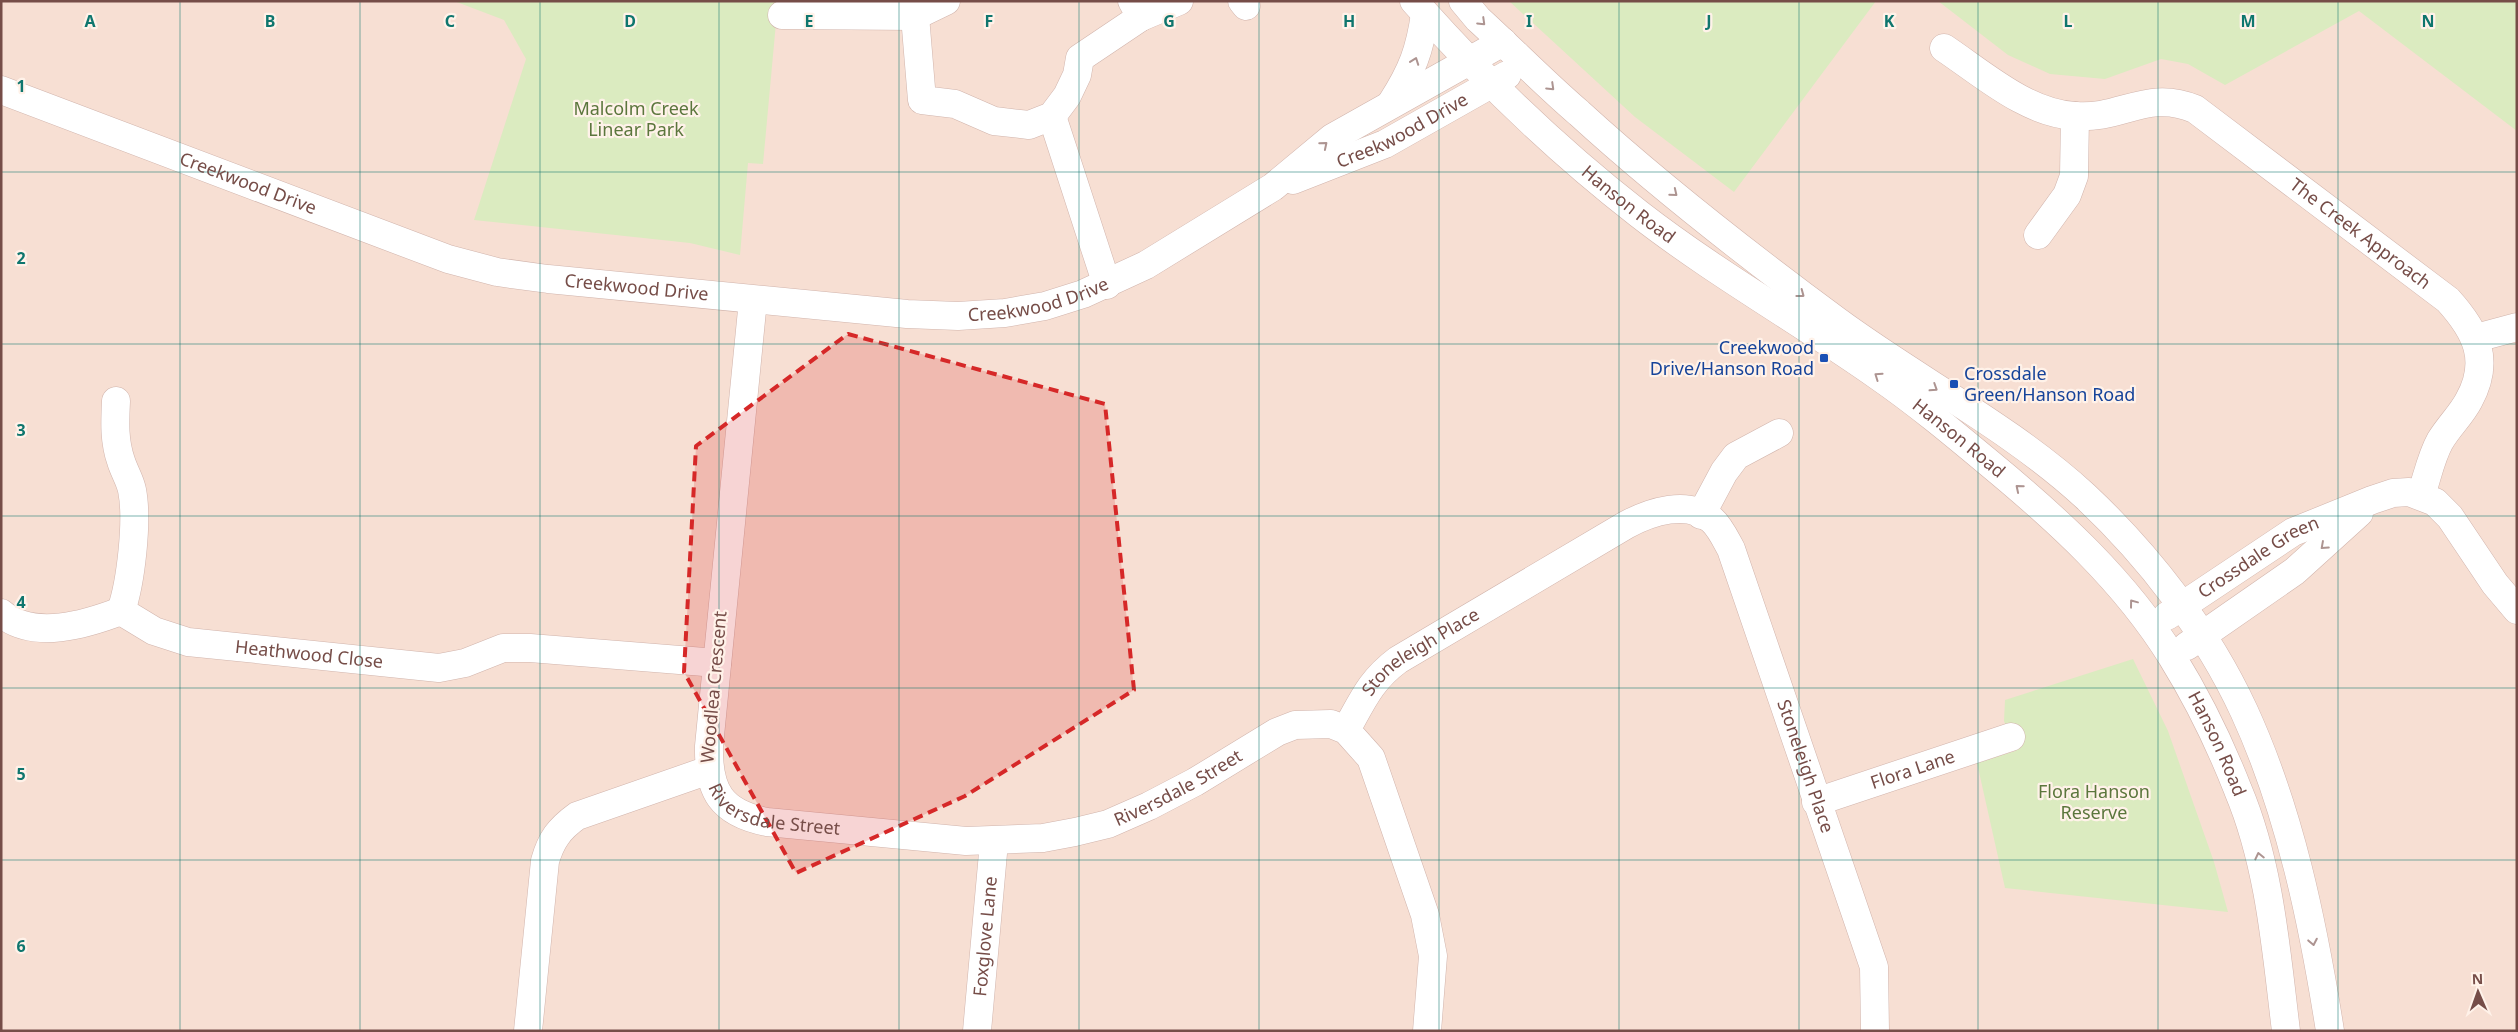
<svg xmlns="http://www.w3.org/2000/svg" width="2518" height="1032" viewBox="0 0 2518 1032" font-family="'Noto Sans',sans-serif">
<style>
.residential{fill:#f7dfd3}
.green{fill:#dbebc0}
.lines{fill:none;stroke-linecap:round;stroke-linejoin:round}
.minor-casing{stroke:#d1b4ac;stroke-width:29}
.minor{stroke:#fff;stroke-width:28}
.oneway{stroke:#ad9491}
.marked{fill:#d62828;fill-opacity:0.2;stroke:#d62828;stroke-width:4;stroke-dasharray:10 6;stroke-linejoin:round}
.grid{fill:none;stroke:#0f766e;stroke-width:1;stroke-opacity:0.55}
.transit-dot{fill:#1a4fb4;stroke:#fff2e9;stroke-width:2}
.labels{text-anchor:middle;stroke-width:4.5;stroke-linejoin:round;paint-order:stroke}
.park-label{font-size:18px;fill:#5b763c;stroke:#fff2e9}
.street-label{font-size:18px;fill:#764d48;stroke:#fff2e9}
.transit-label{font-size:18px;fill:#164399;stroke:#fff2e9;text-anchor:end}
.grid-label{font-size:16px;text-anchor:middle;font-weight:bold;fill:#0f766e;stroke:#fff2e9;stroke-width:4.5;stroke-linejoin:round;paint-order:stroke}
</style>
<rect width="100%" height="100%" fill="#fdede2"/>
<!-- residential -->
<path class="residential" d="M 1,1 L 2517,1 L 2517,1031 L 1,1031 Z"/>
<!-- green -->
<path class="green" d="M 454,1 L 778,1 L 763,164 L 748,163 L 740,255 L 690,243 L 474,220 L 526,59 L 504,20 Z
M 1509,1 L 1876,1 L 1734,192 L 1635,117 Z
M 1938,1 L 2517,1 L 2517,131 L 2359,11 L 2225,85 L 2188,64 L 2161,59 L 2105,79 L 2050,74 L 2008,55 Z
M 2133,659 L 2168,731 L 2214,862 L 2228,912 L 2005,888 L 1977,763 L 2015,751 L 2004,721 L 2005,700 Z"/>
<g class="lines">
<!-- minor casing -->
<g class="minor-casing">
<g id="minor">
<path d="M 1242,1 L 1246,6"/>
<path id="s1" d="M 1414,1 C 1482,78 1558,151 1639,214 C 1715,273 1800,321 1878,376 C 1917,403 1953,433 1989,463 C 2058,520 2125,581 2172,657 C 2198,699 2220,744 2238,790 C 2270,866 2276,950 2286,1031"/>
<path d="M 1463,1 L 1478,19 C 1512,50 1544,83 1579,113 C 1660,187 1749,256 1837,321 C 1917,380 2011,428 2085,496 C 2149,556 2207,631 2244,711 C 2290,811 2313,923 2330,1031"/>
<path d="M 782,15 L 915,16 L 946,1"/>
<path d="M 915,16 L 922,100 L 955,104 L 994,121 L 1029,125 L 1052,116 L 1067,96 L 1077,75 L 1080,58 L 1141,17 L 1132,1"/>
<path d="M 1141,17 L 1179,1"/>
<path id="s2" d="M 1944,48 C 1983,74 2026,113 2075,116 C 2121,120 2147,89 2195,109 L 2448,300 C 2476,331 2491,360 2469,400 C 2462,414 2449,426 2440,441 C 2431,457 2427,478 2421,495"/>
<path id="s3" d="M 1,90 L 448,259 L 497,272 L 548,279 L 907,314 L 958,316 L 1005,313 L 1045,306 L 1083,294 L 1146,265 L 1273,187 L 1332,138 L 1503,42"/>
<path d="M 1392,102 C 1412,71 1420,50 1425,14"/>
<path d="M 1052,116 L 1107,285"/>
<path id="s4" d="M 1293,180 L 1385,144 L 1507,75"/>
<path d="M 2038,235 L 2067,195 L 2074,176 L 2075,116"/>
<path id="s5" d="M 753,300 L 709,746 C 708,791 721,813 767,822 L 966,841 L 1043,838 L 1075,832 L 1108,824 L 1149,806 L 1195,782 L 1277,732 L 1295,725 L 1331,724 L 1346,730 L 1371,758 L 1425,915 L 1433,956 L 1427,1031"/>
<path d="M 2476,338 L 2517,327"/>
<path d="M 116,401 C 115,422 114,441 121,461 C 124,471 130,480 132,490 C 138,520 131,582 121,611"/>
<path d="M 1701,515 L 1724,472 L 1736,456 L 1779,433"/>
<path id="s6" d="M 121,611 L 154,631 L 188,642 L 439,668 L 465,663 L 503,648 L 530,648 L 717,663"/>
<path d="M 1,613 C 33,641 87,624 121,611"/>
<path id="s7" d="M 2167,616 L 2293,532 L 2372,500 L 2393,493 L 2409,492 L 2435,502 L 2450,517 L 2495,584 L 2517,610"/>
<path d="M 2187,646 L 2295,571 L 2359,513"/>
<path id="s8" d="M 1346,730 C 1363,700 1370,681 1398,660 L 1626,525 C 1650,512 1688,499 1712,520 C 1720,527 1726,540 1731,549 L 1874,967 L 1875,1031"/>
<path id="s9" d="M 1816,802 L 2011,737"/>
<path d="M 528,1031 L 545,861 C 551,840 559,829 577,816 L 709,770"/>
<path id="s10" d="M 977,1031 L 994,842"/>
</g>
</g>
<!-- minor -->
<use href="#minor" class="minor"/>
</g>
<!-- one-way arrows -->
<defs><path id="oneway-chevron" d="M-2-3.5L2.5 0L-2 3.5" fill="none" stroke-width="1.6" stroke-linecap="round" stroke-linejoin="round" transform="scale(1.25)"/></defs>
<g class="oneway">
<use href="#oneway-chevron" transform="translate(1482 22) rotate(44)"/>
<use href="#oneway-chevron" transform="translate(1415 61) rotate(-70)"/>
<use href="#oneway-chevron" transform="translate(1551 87) rotate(44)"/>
<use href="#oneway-chevron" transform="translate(1324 145) rotate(-40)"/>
<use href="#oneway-chevron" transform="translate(1674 193) rotate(39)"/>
<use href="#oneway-chevron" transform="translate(1801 294) rotate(37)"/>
<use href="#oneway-chevron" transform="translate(1878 376) rotate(-145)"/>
<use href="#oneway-chevron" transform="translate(1934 388) rotate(33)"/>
<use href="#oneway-chevron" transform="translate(2019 488) rotate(-140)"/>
<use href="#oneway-chevron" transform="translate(2324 546) rotate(138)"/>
<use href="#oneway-chevron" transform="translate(2133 603) rotate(-127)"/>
<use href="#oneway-chevron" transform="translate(2259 856) rotate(-103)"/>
<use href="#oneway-chevron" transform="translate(2313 942) rotate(79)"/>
</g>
<!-- marked area -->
<path class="marked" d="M 848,334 L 1105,404 L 1134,690 L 965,796 L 796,873 L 684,672 L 696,446 Z"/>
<!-- grid -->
<path class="grid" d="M 180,1 L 180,1031M 360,1 L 360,1031M 540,1 L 540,1031M 719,1 L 719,1031M 899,1 L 899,1031M 1079,1 L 1079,1031M 1259,1 L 1259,1031M 1439,1 L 1439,1031M 1619,1 L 1619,1031M 1799,1 L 1799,1031M 1978,1 L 1978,1031M 2158,1 L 2158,1031M 2338,1 L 2338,1031M 1,172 L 2517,172M 1,344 L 2517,344M 1,516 L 2517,516M 1,688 L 2517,688M 1,860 L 2517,860"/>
<!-- markers -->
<g class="transit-dot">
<rect x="1819" y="353" width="10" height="10" rx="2.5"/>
<rect x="1949" y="379" width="10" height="10" rx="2.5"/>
</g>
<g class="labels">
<!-- park labels -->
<g class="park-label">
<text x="636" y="115">Malcolm Creek<tspan x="636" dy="21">Linear Park</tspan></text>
<text x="2094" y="798">Flora Hanson<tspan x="2094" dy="21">Reserve</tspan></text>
</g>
<!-- street labels -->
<g class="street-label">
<text dy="6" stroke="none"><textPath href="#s4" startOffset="120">Creekwood Drive</textPath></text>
<text dy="6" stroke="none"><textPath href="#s3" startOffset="264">Creekwood Drive</textPath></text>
<text dy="6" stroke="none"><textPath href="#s1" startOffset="296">Hanson Road</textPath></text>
<text dy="6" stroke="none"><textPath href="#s2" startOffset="479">The Creek Approach</textPath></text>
<text dy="6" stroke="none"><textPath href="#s3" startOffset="669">Creekwood Drive</textPath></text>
<text dy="6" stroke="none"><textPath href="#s3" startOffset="1074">Creekwood Drive</textPath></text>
<text dy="6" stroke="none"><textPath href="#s1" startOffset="701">Hanson Road</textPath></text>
<text dy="6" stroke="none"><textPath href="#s7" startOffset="109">Crossdale Green</textPath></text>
<text dy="6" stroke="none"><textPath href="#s6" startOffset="196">Heathwood Close</textPath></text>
<text dy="6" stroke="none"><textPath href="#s8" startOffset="111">Stoneleigh Place</textPath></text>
<text transform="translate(714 687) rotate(-85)" y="6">Woodlea Crescent</text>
<text dy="6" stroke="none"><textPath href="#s1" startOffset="1106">Hanson Road</textPath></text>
<text dy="6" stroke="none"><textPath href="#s8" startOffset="709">Stoneleigh Place</textPath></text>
<text dy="6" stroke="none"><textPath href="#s9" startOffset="102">Flora Lane</textPath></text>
<text dy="6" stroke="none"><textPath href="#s5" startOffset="978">Riversdale Street</textPath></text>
<text dy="6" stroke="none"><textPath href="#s5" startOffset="558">Riversdale Street</textPath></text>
<text dy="6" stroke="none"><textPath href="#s10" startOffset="95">Foxglove Lane</textPath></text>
</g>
<!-- transit labels -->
<g class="transit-label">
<text x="1814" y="354">Creekwood<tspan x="1814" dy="21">Drive/Hanson Road</tspan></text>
<text x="1964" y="380" text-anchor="start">Crossdale<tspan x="1964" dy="21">Green/Hanson Road</tspan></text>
</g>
</g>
<g class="grid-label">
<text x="90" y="27">A</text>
<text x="270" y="27">B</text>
<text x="450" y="27">C</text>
<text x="630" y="27">D</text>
<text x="809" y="27">E</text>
<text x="989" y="27">F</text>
<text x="1169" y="27">G</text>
<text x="1349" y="27">H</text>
<text x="1529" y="27">I</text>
<text x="1709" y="27">J</text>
<text x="1889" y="27">K</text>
<text x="2068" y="27">L</text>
<text x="2248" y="27">M</text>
<text x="2428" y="27">N</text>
<text x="21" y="92">1</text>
<text x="21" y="264">2</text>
<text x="21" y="436">3</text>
<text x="21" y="608">4</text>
<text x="21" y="780">5</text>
<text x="21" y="952">6</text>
</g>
<!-- border -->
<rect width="2518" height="1032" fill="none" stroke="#764d48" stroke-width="5"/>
<!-- north arrow -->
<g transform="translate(2478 992) rotate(358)" stroke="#fff2e9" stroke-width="4" paint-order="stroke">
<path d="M0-4L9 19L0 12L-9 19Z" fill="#764d48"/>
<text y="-8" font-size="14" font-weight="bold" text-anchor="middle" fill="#764d48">N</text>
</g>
</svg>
